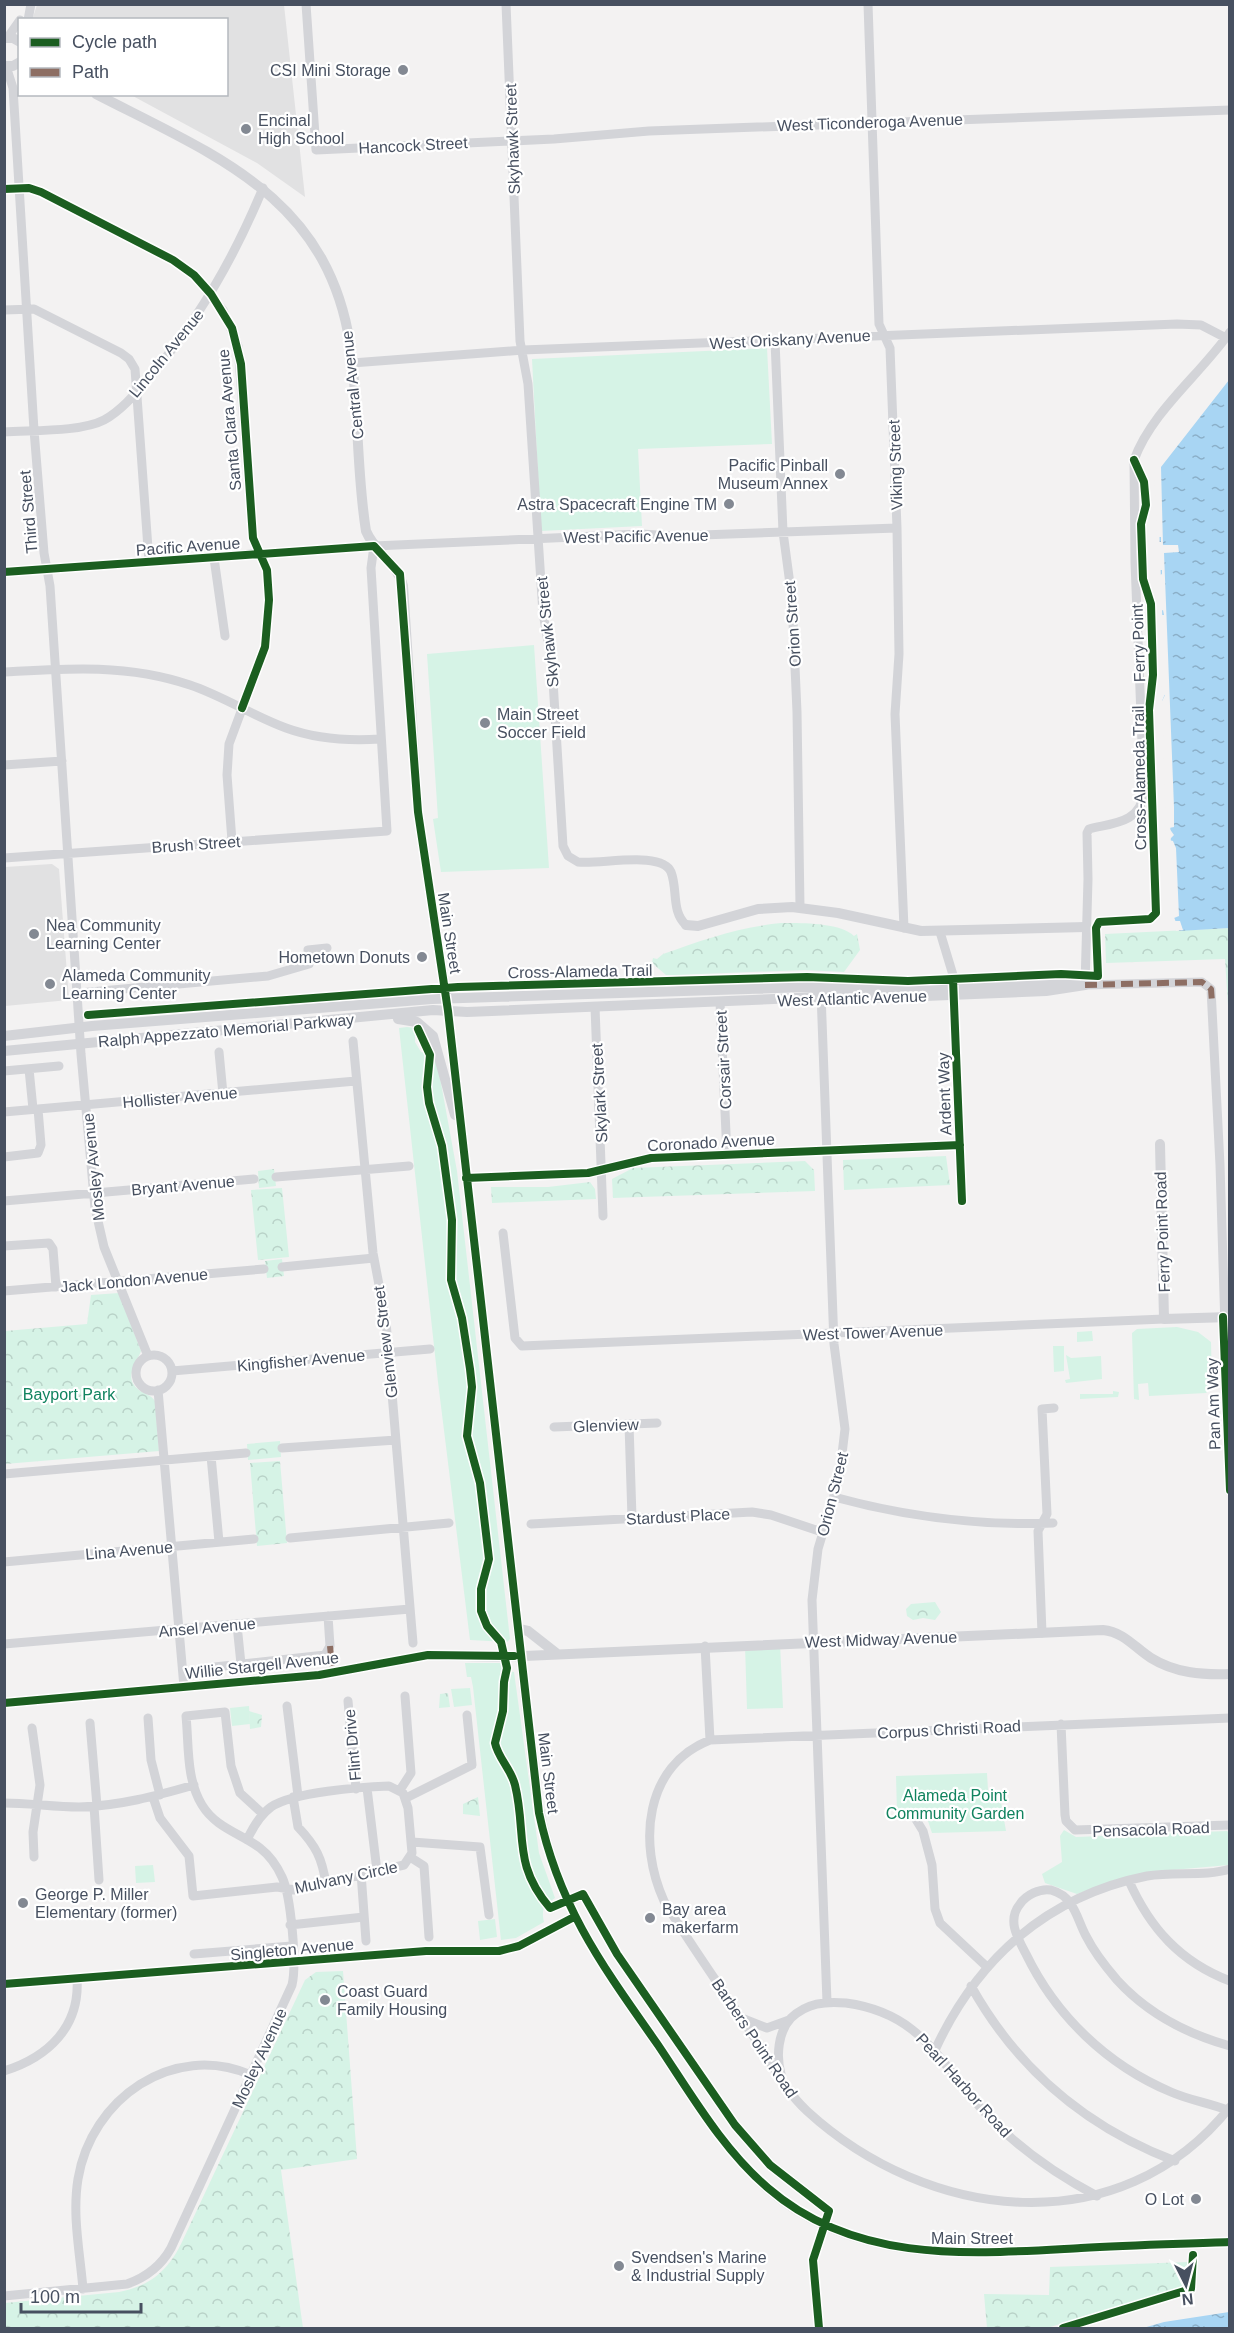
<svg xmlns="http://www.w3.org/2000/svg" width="1234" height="2333" viewBox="0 0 1234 2333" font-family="Arial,sans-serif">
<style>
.education{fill:#e1e1e2}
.green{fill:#d6f3e6}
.park{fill:url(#park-crowns)}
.water{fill:url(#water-ripples)}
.pier{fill:#f3f2f2}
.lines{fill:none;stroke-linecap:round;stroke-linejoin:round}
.minor{stroke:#d3d4d8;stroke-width:9}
.tertiary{stroke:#d3d4d8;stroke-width:10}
.quiet{stroke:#8d6e63;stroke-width:6;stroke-dasharray:12 6;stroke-linecap:butt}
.cycleway-casing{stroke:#fff;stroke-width:11}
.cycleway{stroke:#1b5e20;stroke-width:8}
.poi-dot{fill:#838993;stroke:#fff;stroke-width:2}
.labels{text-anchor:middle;stroke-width:4.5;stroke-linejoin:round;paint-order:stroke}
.poi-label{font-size:16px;fill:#475060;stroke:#fff;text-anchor:start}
.street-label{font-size:16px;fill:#475060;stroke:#fff}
.park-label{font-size:16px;fill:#11835f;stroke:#fff}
</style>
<defs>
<pattern id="park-crowns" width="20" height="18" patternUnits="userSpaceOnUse" patternTransform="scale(1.5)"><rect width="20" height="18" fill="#d6f3e6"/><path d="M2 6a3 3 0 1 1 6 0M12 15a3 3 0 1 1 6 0" fill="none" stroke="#b9d2c8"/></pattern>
<pattern id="water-ripples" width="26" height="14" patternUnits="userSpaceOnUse" patternTransform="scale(1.5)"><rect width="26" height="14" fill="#a8d5f3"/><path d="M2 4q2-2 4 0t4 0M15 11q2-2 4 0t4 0" fill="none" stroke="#8bafc8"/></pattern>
</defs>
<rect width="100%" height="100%" fill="#f3f2f2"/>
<!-- education -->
<path class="education" d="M 37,5 L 284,5 L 305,197 L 257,163 L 131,95 L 226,94 L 226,20 L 32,20 Z
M 52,864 L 59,869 L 69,1000 L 5,1006 L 5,867 Z"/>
<!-- green -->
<path class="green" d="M 767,348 L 772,444 L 638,449 L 642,526 L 541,531 L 532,359 Z
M 534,645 L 549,868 L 441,872 L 433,819 L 438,818 L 427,654 Z
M 407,1027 L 415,1028 L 415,1042 L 421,1052 L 436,1056 L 457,1171 L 510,1639 L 507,1642 L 470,1640 L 438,1382 L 399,1028 Z
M 1177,1327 L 1198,1332 L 1211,1342 L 1212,1387 L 1206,1393 L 1149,1396 L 1148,1383 L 1138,1384 L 1139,1400 L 1134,1399 L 1132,1333 L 1137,1329 Z
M 1092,1331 L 1093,1341 L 1077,1342 L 1077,1332 Z
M 1053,1346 L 1064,1346 L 1064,1371 L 1054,1372 Z
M 1066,1355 L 1071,1358 L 1101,1356 L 1102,1379 L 1066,1383 L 1065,1380 L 1070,1379 Z
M 1113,1391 L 1119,1392 L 1118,1397 L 1080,1399 L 1080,1394 L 1113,1394 Z
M 780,1643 L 783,1708 L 747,1709 L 745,1645 Z
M 465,1663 L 503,1663 L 505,1671 L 514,1672 L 539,1853 L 555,1898 C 544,1905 541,1909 544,1922 L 516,1938 L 501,1940 L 473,1687 L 471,1677 L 467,1677 Z
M 470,1688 L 472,1705 L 454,1707 L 451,1689 Z
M 249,1706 L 250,1724 L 232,1726 L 230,1708 Z
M 987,1773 L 988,1790 L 999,1790 L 1006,1831 L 932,1833 L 924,1809 C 912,1806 907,1814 897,1812 L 896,1776 Z
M 1064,1830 L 1076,1837 L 1227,1831 L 1229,1833 L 1229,1865 L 1149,1872 L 1115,1880 L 1077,1894 L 1045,1883 L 1042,1874 L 1062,1862 L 1060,1836 Z
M 153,1865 L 155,1882 L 136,1883 L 135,1866 Z
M 495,1919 L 497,1937 L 480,1940 L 478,1921 Z"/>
<!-- park -->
<path class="park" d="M 781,923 C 799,923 840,922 854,936 L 857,934 L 860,950 L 844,972 L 805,970 L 675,975 L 666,975 L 652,963 L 653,958 L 657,959 L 663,954 C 702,940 739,927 781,923 Z
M 1229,928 L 1229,1021 L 1225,959 L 1106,963 L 1105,934 Z
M 946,1156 L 950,1185 L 844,1190 L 843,1160 Z
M 805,1161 L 814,1170 L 815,1191 L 613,1198 L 612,1179 L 633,1168 Z
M 274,1169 L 276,1186 L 259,1188 L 258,1171 Z
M 590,1182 L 595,1189 L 596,1199 L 492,1203 L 491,1187 L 548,1187 Z
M 282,1188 L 289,1257 L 258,1260 L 251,1190 Z
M 282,1259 L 284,1276 L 267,1278 L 265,1261 Z
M 119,1293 L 141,1351 C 136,1364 123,1378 139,1390 C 145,1394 151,1395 155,1401 L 159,1451 L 5,1464 L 5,1331 L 87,1324 L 91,1295 Z
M 280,1441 L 281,1457 L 248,1460 L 247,1444 Z
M 280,1461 L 287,1543 L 257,1546 L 250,1463 Z
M 935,1602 L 941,1612 L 935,1620 L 923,1618 L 913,1620 L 907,1616 L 906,1609 L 911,1604 Z
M 448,1693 L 450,1707 L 439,1708 L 440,1694 Z
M 249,1711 L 262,1715 L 261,1727 L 250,1729 Z
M 478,1797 L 480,1816 L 463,1814 L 463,1804 Z
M 343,1971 L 357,2159 L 281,2170 L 303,2328 L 5,2328 L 5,2303 L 119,2292 C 149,2286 167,2272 181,2244 L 305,1980 L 316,1972 Z
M 1188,2262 L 1189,2285 L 1047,2328 L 987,2328 L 984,2294 L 1049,2295 L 1050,2267 Z"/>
<!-- water -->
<path class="water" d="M 1229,375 L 1229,928 L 1179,931 L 1174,917 L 1165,701 L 1162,701 L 1165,694 L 1157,466 Z
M 1229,2312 L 1229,2328 L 1143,2328 L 1164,2322 Z"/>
<!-- pier -->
<path class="pier" d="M 1230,372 L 1229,380 L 1161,467 L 1163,545 L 1178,545 L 1179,552 L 1164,553 L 1174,807 L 1174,827 L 1169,828 L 1174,835 L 1169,840 L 1173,841 L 1176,848 L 1179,916 L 1174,918 L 1174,921 L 1180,921 L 1183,930 L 1176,931 L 1171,917 L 1166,842 L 1163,721 L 1163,706 L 1165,705 L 1165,701 L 1162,701 L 1165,695 L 1162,694 L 1159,615 L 1164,615 L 1163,610 L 1159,612 L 1158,576 L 1162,574 L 1162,570 L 1159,570 L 1157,552 L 1156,542 L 1161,542 L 1161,537 L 1157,537 L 1154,467 Z"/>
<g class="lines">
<!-- minor -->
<path class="minor" d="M 306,4 L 316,150 L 554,139 L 649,131 L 1230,110
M 506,4 L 520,341 L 528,384 L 543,613 L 552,664 L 563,846 L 568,856 L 578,862 C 599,865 662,850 671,872 C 678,890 671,911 686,925
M 868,4 L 879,324 L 890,348 L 897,528 L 899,654 L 895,714 L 904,928
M 28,20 L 31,4
M 8,37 L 20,20
M 6,66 L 13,88 L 34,430 L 44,553 L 50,586 L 81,1054 L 95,1208 L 104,1247 L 148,1356
M 4,189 L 29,188 L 41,192 L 173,260 L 194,275 L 223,310 L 238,346 L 253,538 L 267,570 L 269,600 L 265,647 L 229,744 L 227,775 L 232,841
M 4,310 L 34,309 L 121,353 L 129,359 L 135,369 L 149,562
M 1230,332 C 1200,375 1152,411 1134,460 L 1135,562 L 1144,793 C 1140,824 1111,823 1089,829 L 1087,833 L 1088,879 L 1085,985 L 1202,982 L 1211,989 L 1220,1165 L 1230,1490
M 775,341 L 783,532 L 792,599 L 797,712 L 800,907
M 352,363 L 523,350 L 1177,324 L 1201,325 L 1226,338
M 4,432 C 32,430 81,432 104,420 C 124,409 139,389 154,372 C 201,316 235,256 263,188
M 214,558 L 225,636
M 4,672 C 68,668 129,664 190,685 C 223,696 253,716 286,728 C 316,739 349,741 380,739
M 4,765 L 62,761
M 4,858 L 387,831 L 371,568 L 374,546 L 641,534 L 674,536 L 897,528
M 940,932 L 953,975 L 962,1201
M 79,993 L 268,976 L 309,964 L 308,950 L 327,948
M 821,993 L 834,1344 L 845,1429 L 839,1479 L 818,1549 L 812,1600 L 827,2002
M 720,1002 L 727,1155
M 595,1007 L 603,1216
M 353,1041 L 373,1253 L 386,1322 L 413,1643
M 219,1052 L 223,1094
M 29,1069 L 33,1109
M 4,1071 L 59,1066
M 4,1112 L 356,1081
M 4,1157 L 38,1153 L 41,1145 L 38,1109
M 276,1177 L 409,1166
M 466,1178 L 588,1173 L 651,1158 L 960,1145
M 4,1201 L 254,1179
M 503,1233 L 515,1338 L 522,1346 L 1164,1319
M 4,1246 L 49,1243 L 53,1249 L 56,1287
M 282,1267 L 374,1258
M 4,1291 L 264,1269
M136 1373a18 18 0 1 1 36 0a18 18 0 1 1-36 0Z
M 172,1371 L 430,1349
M 158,1390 L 184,1687
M 629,1424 L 632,1518
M 554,1427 L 657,1423
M 282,1448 L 396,1440
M 211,1456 L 219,1542
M 4,1474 L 246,1453
M 834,1497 C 907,1517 977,1526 1053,1523
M 531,1524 L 752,1512 L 771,1515 L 822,1532
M 290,1538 L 449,1523
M 4,1562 L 254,1539
M 237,1625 L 241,1664
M 1042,1633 L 1038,1531 L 1047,1514 L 1042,1409 L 1054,1408
M 4,1644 L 410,1609
M 705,1646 L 710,1740
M 205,1668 L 325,1655 L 330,1646 L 328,1616
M 348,1701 L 356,1789
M 287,1706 L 298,1796
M 148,1718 L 151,1760 L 160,1795
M 1230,1718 L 710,1740 C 644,1766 638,1844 664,1901 C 691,1946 723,1990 752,2034 C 769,2059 784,2090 807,2111 C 928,2222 1120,2245 1230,2107
M 90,1723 L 97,1806
M 1061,1724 L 1065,1815 L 1066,1821 L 1075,1830 L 1230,1825
M 32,1728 L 40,1785 L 33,1832 L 34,1857
M 367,1788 L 377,1871
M 400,1790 L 411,1773 L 405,1696
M 153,1797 L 160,1818 L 189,1856 L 193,1896 L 277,1887 L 295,1890 L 404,1865 L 412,1853 L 408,1808 L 403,1793 L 389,1786 C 361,1787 293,1792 271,1807 C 260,1815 253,1827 247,1840
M 293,1797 L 298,1827 C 316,1846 322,1858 326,1884
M 406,1798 L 472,1765 L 467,1715
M 4,1803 C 29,1803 54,1807 79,1807 C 119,1806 156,1796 194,1785
M 94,1806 L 99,1880
M 915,1818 L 923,1831 L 932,1865 L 935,1909 L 940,1923 L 987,1967
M 412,1842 L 480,1847 L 489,1915
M 410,1857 L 424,1866 L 429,1937
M 361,1873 L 366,1941
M 1129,1881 C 1150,1928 1180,1962 1230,1981
M 290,1925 L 364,1917
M 194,1954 L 292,1946
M 4,1984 L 426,1951 L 499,1951 L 519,1946 L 574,1917
M 971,1986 C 1018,2070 1085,2127 1175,2161
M 744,2019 L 767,2028 L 789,2020
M 935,2050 C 977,1959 1047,1896 1147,1876 C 1174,1871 1205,1877 1230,1869
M 4,2071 C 49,2057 80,2026 77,1979
M 781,2074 C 776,2056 778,2032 791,2018 C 807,2003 825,2001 846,2003 C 928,2014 942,2071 994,2122 C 1024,2152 1059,2176 1097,2196
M 1227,2110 C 1209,2103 1189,2100 1171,2092 C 1107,2065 1056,2016 1026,1954 C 1017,1937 1007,1920 1020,1904 C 1026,1895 1040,1888 1051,1890 C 1058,1892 1066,1897 1070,1903 C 1077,1912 1080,1925 1086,1936 C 1094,1952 1105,1966 1117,1980 C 1147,2013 1187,2034 1230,2046
M 83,2289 C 80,2253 72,2215 78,2179 C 91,2099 173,2041 251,2075
M 4,2296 L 127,2284 C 147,2277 161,2266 171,2248 L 292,1985 C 297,1964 291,1896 282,1877 C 277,1866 269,1855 260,1848 C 240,1833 216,1828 202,1805 C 186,1779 189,1745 186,1716 L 225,1712 L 231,1766 L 240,1793 L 263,1814"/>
<!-- tertiary -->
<path class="tertiary" d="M 4,38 L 13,38 L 20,42
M 4,66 L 13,66 L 20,62
M 96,94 C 214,155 327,196 350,344 C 359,406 356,469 366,531 C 375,553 397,562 403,586 L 418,812 L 448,1011 L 536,1791 C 551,1894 595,1954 652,2037 C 687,2088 720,2146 766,2187 C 855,2266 973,2254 1083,2248 C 1132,2245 1181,2244 1230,2242
M 4,572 L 374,546
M 686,925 L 698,926 L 758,909 L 792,907 L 838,913 L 921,931 L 1086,927
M 398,1019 L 417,1022 L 433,1036 L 455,1115
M 4,1036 L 92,1026 L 432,999 L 807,987 L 904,989 L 1076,983
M 4,1051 L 433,1010 L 467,1012 L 821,997 L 876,998 L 1046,991 L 1085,985
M 1160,1144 L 1164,1319 L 1230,1317
M 519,1629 L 528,1631 L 556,1653
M 4,1703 L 319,1675 L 428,1655 L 501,1657 L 1103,1630 C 1124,1632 1135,1648 1151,1658 C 1175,1673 1202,1675 1230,1674"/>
<!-- quiet -->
<path class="quiet" d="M 1085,985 L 1202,982 L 1211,989 L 1212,1002
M 330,1646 L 332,1666"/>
<!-- cycleway casing -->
<g class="cycleway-casing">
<path id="cycleway" d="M 4,189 L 29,188 L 41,192 L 173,260 L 194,275 L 211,294 L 232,328 L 241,364 L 253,538 L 267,570 L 269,600 L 265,647 L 242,708
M 4,572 L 374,546 L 400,574 L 418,812 L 448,1011 L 539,1813 C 559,1908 604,1968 658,2045 C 691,2094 723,2150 768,2188 C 857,2265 972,2254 1081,2248 C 1131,2245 1180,2244 1230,2242
M 953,979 L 962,1201
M 88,1015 L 458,987 L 807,977 L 908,981 L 1061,974 L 1098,976 L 1096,928 L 1099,922 L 1150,919 L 1156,913 L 1149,710 L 1153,675 L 1151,604 L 1143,579 L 1141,524 L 1146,505 L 1144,482 L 1134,460
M 418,1029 L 430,1055 L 427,1087 L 429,1103 L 442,1146 L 452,1220 L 451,1280 L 462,1318 L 470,1369 L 472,1387 L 467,1436 L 480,1483 L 489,1559 L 481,1589 L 481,1611 L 487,1626 L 501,1642 L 507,1668 L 504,1682 L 503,1711 L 495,1743 C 498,1758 511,1769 515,1785 C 527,1834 512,1864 550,1908 L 583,1894 L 617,1954 L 735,2125 L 770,2165 L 829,2211 L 813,2260 L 819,2328
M 466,1178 L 588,1173 L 651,1158 L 960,1145
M 1223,1317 L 1230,1490
M 4,1703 L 319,1675 L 428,1655 L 514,1656
M 4,1984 L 426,1951 L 499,1951 L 519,1946 L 574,1917
M 1063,2328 L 1191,2289 L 1193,2255"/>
</g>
<!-- cycleway -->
<use href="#cycleway" class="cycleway"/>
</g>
<!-- markers -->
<g class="poi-dot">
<circle cx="403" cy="70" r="6"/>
<circle cx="246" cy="129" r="6"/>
<circle cx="840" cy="474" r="6"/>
<circle cx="729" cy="504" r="6"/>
<circle cx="485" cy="723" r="6"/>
<circle cx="34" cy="934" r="6"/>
<circle cx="422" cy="957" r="6"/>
<circle cx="50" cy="984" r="6"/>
<circle cx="23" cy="1903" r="6"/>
<circle cx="650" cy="1918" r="6"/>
<circle cx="325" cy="2000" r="6"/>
<circle cx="1196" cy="2199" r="6"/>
<circle cx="619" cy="2266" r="6"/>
</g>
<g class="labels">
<!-- poi labels -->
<g class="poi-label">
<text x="391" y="76" text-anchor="end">CSI Mini Storage</text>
<text x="258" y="126">Encinal<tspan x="258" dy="18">High School</tspan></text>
<text x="828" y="471" text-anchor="end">Pacific Pinball<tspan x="828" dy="18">Museum Annex</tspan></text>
<text x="717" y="510" text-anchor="end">Astra Spacecraft Engine TM</text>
<text x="497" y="720">Main Street<tspan x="497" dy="18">Soccer Field</tspan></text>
<text x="46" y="931">Nea Community<tspan x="46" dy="18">Learning Center</tspan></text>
<text x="410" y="963" text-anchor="end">Hometown Donuts</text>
<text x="62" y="981">Alameda Community<tspan x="62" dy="18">Learning Center</tspan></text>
<text x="35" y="1900">George P. Miller<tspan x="35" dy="18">Elementary (former)</tspan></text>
<text x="662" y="1915">Bay area<tspan x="662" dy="18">makerfarm</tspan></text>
<text x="337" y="1997">Coast Guard<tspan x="337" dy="18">Family Housing</tspan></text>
<text x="1184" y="2205" text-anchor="end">O Lot</text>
<text x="631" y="2263">Svendsen's Marine<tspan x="631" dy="18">&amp; Industrial Supply</tspan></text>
</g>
<!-- street labels -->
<g class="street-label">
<text transform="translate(870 122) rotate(-2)" y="6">West Ticonderoga Avenue</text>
<text transform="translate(512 139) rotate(-92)" y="6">Skyhawk Street</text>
<text transform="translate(413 145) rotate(-3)" y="6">Hancock Street</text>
<text transform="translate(790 339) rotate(-3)" y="6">West Oriskany Avenue</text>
<text transform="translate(166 353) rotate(-51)" y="6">Lincoln Avenue</text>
<text transform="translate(352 385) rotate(-96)" y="6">Central Avenue</text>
<text transform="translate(229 420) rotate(-95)" y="6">Santa Clara Avenue</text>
<text transform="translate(895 465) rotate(-92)" y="6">Viking Street</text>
<text transform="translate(28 512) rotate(-95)" y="6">Third Street</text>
<text transform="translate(636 536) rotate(-1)" y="6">West Pacific Avenue</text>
<text transform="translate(188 546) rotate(-4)" y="6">Pacific Avenue</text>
<text transform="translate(792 624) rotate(-94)" y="6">Orion Street</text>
<text transform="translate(547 632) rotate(-96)" y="6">Skyhawk Street</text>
<text transform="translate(1138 643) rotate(-92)" y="6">Ferry Point</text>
<text transform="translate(1139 778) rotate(-91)" y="6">Cross-Alameda Trail</text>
<text transform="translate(196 844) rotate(-4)" y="6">Brush Street</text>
<text transform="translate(450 933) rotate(81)" y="6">Main Street</text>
<text transform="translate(580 971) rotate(-1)" y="6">Cross-Alameda Trail</text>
<text transform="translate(852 998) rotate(-2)" y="6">West Atlantic Avenue</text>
<text transform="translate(226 1030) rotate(-5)" y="6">Ralph Appezzato Memorial Parkway</text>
<text transform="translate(723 1060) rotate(-93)" y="6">Corsair Street</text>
<text transform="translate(599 1093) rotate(-93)" y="6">Skylark Street</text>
<text transform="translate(944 1094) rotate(-92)" y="6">Ardent Way</text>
<text transform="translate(180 1097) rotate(-5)" y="6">Hollister Avenue</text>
<text transform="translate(711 1142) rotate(-3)" y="6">Coronado Avenue</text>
<text transform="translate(93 1167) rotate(-96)" y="6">Mosley Avenue</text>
<text transform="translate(183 1185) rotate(-5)" y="6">Bryant Avenue</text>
<text transform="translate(1162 1232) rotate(-92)" y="6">Ferry Point Road</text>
<text transform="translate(134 1280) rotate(-5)" y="6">Jack London Avenue</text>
<text transform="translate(873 1332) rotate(-2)" y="6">West Tower Avenue</text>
<text transform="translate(385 1342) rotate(-97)" y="6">Glenview Street</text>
<text transform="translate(301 1360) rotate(-5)" y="6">Kingfisher Avenue</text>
<text transform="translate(1213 1404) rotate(-92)" y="6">Pan Am Way</text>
<text transform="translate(606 1425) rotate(-2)" y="6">Glenview</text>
<text transform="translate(832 1494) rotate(-76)" y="6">Orion Street</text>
<text transform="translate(678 1516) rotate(-3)" y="6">Stardust Place</text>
<text transform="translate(129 1550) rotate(-5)" y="6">Lina Avenue</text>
<text transform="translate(207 1627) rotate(-5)" y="6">Ansel Avenue</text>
<text transform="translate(881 1639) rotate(-2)" y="6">West Midway Avenue</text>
<text transform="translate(262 1665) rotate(-6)" y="6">Willie Stargell Avenue</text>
<text transform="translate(949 1729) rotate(-3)" y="6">Corpus Christi Road</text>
<text transform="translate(352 1745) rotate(-95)" y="6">Flint Drive</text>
<text transform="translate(549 1773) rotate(83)" y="6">Main Street</text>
<text transform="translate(1151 1829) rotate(-2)" y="6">Pensacola Road</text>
<text transform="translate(346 1877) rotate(-12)" y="6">Mulvany Circle</text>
<text transform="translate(292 1949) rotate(-5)" y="6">Singleton Avenue</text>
<text transform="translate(755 2038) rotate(56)" y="6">Barbers Point Road</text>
<text transform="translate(259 2058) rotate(-65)" y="6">Mosley Avenue</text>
<text transform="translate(964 2085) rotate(48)" y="6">Pearl Harbor Road</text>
<text x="972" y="2244">Main Street</text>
</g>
<!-- park labels -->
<g class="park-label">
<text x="69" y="1400">Bayport Park</text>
<text x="955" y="1801">Alameda Point<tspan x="955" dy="18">Community Garden</tspan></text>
</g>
</g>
<!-- border -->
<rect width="1234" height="2333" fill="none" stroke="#475060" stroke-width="12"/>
<!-- legend -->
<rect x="18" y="18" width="210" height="78" fill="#ffffff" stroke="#b5b9bf" stroke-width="1.5"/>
<rect x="30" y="38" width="30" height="9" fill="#1b5e20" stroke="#b5b9bf" stroke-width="1.5"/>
<text x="72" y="48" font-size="18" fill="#475060">Cycle path</text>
<rect x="30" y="68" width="30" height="9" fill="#8d6e63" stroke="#b5b9bf" stroke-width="1.5"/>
<text x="72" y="78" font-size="18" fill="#475060">Path</text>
<!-- north arrow -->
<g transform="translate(1186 2285) rotate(174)" stroke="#ffffff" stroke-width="4.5" paint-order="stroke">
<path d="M0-4.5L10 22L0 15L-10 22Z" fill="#475060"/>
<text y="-9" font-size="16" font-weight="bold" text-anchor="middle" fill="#475060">N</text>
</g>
<!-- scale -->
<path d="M21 2303v9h120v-9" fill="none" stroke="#475060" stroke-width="3"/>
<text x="30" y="2303" font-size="18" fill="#475060" stroke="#ffffff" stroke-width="4.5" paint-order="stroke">100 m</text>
</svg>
